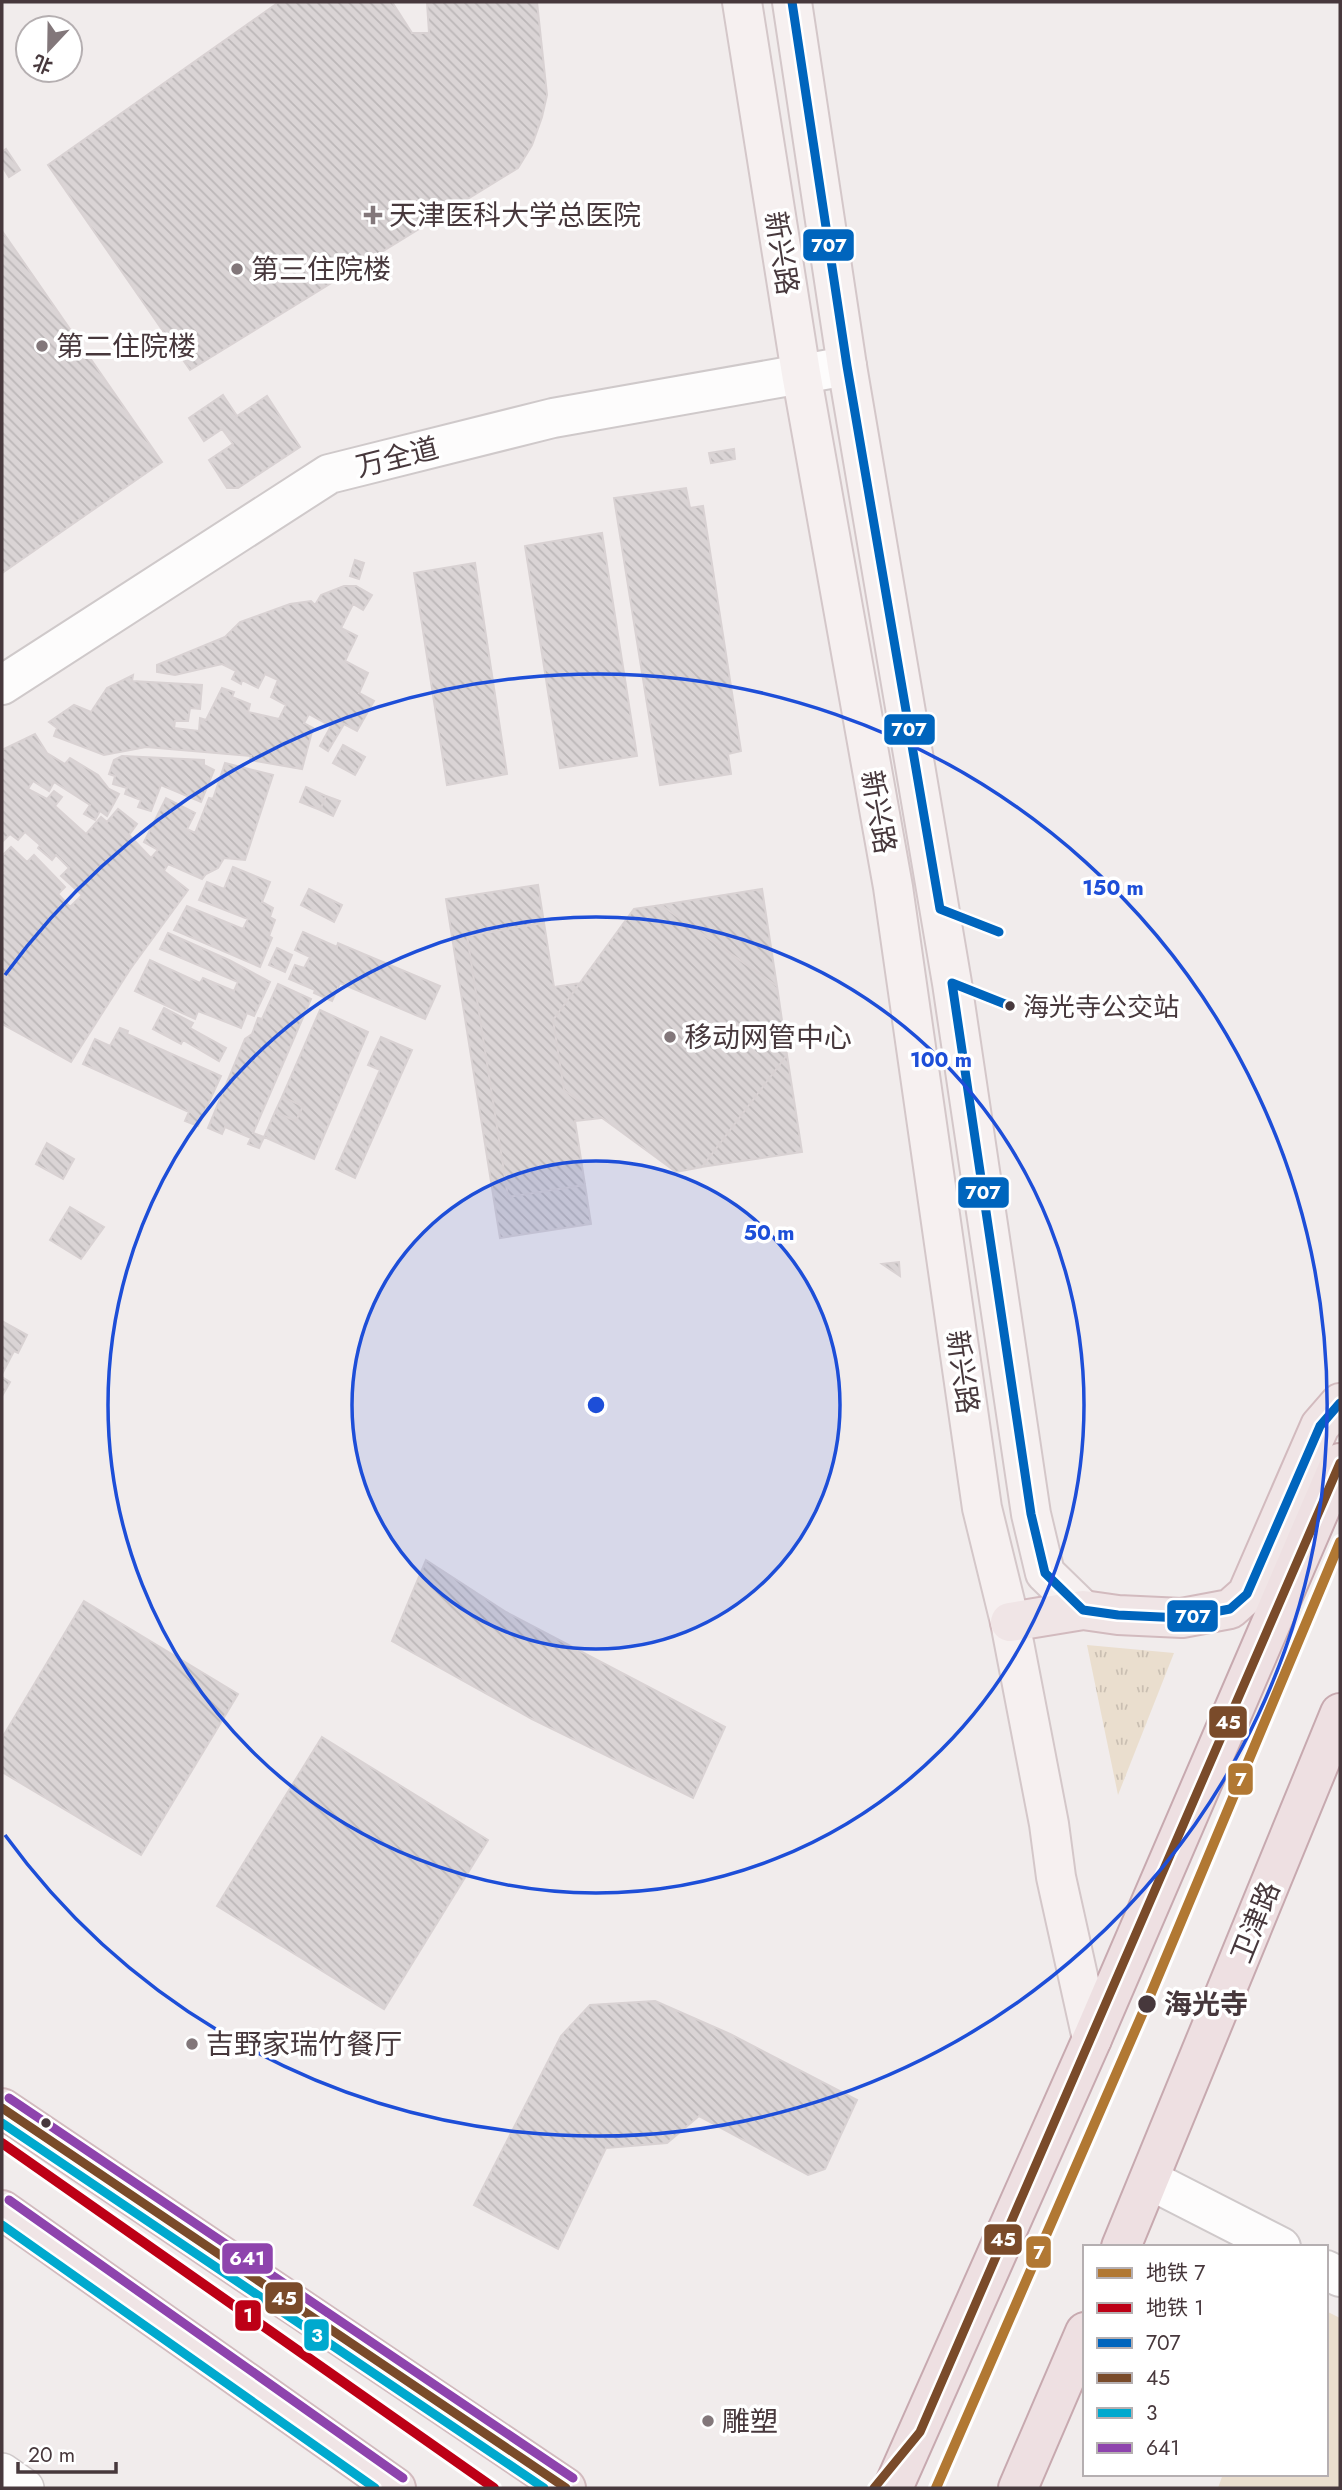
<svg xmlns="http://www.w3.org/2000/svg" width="1342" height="2490" viewBox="0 0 1342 2490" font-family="Jost,'Noto Sans SC',sans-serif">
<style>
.grass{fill:url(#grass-tufts)}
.park{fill:#eadece}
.building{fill:url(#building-back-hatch);stroke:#d9d2d3;stroke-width:2}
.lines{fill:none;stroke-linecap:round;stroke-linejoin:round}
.minor-casing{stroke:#cfc9ca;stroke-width:40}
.tertiary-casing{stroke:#cfc9ca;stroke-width:42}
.secondary-casing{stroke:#d4c7c9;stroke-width:42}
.primary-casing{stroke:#d2babe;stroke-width:42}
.trunk-casing{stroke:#c7a9af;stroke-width:42}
.minor{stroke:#fdfcfc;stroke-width:37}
.tertiary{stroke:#fdfcfc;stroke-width:38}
.secondary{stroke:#f6f0f0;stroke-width:38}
.primary{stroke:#f0e5e6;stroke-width:38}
.trunk{stroke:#eee0e2;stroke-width:38}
.bus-1-casing{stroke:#fff;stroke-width:14}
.bus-2-casing{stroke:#fff;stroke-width:14}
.bus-3-casing{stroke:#fff;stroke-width:14}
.bus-4-casing{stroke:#fff;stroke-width:14}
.bus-1{stroke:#0065bd;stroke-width:9}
.bus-2{stroke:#7a4b2a;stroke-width:9}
.bus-3{stroke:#00a9ce;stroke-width:9}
.bus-4{stroke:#8e44ad;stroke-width:9}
.metro-1-casing{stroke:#fff;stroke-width:16}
.metro-2-casing{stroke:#fff;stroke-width:16}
.metro-1{stroke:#b17833;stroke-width:10}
.metro-2{stroke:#bd0016;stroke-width:10}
.ring{fill:none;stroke:#1d4ed8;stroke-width:3.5}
.poi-dot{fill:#82777a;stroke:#fff;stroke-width:2.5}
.bus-dot{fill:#47383c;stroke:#fff;stroke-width:2.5}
.labels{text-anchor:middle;stroke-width:7;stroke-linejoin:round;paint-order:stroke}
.bus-label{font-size:26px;fill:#47383c;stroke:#fff;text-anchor:start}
.poi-label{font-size:28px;fill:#47383c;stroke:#fff;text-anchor:start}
.street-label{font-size:28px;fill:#47383c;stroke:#fff}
.stop-label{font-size:28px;font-weight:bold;fill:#47383c;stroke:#fff;text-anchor:start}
.centre{fill:#1d4ed8;stroke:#fff;stroke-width:3.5}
.ring-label{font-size:21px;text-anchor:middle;font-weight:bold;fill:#1d4ed8;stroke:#fff;stroke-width:7;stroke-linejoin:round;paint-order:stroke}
.line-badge{stroke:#fff;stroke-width:2.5}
.badge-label{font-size:19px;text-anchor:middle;font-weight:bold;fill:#fff}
</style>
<defs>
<pattern id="grass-tufts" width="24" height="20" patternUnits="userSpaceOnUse" patternTransform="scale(1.75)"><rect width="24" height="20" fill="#eadece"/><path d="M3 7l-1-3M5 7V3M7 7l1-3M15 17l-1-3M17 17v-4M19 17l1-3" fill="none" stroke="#cabfb2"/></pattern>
<pattern id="building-back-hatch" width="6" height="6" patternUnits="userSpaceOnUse" patternTransform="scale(1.75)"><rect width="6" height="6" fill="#dad4d5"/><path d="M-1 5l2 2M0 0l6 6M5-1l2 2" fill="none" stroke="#bcb7b8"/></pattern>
</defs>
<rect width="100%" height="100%" fill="#f1ecec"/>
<!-- grass -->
<path class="grass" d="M 1087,1645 L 1174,1653 L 1118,1795 Z"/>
<!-- park -->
<path class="park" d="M 1326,2311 L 1340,2318 L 1340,2488 L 1218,2488 L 1223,2474 L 1326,2474 Z"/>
<!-- building -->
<path class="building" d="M 279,2 L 392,2 L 412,33 L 429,33 L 427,2 L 537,2 L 547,95 L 542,117 L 532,145 L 518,168 L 190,370 L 48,165 Z
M 6,149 L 20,170 L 9,177 L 2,166 L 2,152 Z
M 2,231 L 162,462 L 2,573 Z
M 223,395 L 237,416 L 267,396 L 300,447 L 238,488 L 227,488 L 209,460 L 233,444 L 222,429 L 204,441 L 189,418 Z
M 734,449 L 735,459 L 711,463 L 709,453 Z
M 686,488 L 690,508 L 703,506 L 741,751 L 728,754 L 731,774 L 660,785 L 614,498 Z
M 602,533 L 637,756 L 560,768 L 525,546 Z
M 355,560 L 364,563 L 359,579 L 350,576 Z
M 475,563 L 507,774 L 447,785 L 414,573 Z
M 344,586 L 356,586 L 372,595 L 363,610 L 353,604 L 341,628 L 357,636 L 345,661 L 368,673 L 359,693 L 374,701 L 357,731 L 344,724 L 328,751 L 320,746 L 331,726 L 309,714 L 304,723 L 313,728 L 302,769 L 250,760 L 251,756 L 146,747 L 104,755 L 54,736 L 57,728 L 49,722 L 74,705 L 91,712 L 107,688 L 133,675 L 132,681 L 202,685 L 200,709 L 190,708 L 188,721 L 175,721 L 174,728 L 199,731 L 200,718 L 206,720 L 222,688 L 234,692 L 232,697 L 250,704 L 248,712 L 279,719 L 286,705 L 271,697 L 278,680 L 265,674 L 258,688 L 242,680 L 241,684 L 232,679 L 236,671 L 222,664 L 175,675 L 157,672 L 157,665 L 225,637 L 240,622 L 290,604 L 311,601 L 315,605 L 321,595 Z
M 35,734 L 47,753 L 65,764 L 70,758 L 98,775 L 109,789 L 119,794 L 107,816 L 100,811 L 95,820 L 84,814 L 90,805 L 54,782 L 49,791 L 33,781 L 28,789 L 47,799 L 54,791 L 62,797 L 55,806 L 86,834 L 101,817 L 107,822 L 118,809 L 137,824 L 129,835 L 151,858 L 158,850 L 144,842 L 166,798 L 195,813 L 187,829 L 195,833 L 209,798 L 213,799 L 225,763 L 273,775 L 245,860 L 224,858 L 218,868 L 206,874 L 202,879 L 168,864 L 164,871 L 188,890 L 131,968 L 71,1062 L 2,1024 L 2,874 L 5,871 L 2,867 L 2,856 L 11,847 L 27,862 L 34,855 L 65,887 L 58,894 L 70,907 L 82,895 L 61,876 L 69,868 L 56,855 L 52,860 L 38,848 L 40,845 L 25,832 L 18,840 L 10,834 L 2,842 L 2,750 Z
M 343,745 L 365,757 L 355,775 L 333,763 Z
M 122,756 L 204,760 L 204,765 L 214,770 L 201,802 L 161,785 L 151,811 L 138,807 L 141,800 L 125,794 L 127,788 L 113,784 L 115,776 L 109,774 L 114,760 Z
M 306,787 L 326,796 L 320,810 L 300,802 Z
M 326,796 L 340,801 L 333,816 L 320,810 Z
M 233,867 L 270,882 L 262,902 L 273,908 L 270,917 L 275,920 L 269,936 L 272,938 L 260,967 L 174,930 L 187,906 L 243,929 L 248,919 L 199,900 L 207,882 L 224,889 Z
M 538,885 L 544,923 L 467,936 L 508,1197 L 585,1185 L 591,1224 L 500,1238 L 446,899 Z
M 309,889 L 342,905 L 334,922 L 301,905 Z
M 762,889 L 777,986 L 661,905 Z
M 661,905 L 777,986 L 787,1055 L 702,1167 L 676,1172 L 564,1090 L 553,1020 L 634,909 Z
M 544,923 L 554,987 L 580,983 L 553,1020 L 564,1090 L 601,1118 L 575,1121 L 585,1185 L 508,1197 L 467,936 Z
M 303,932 L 337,947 L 338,943 L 440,986 L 425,1019 L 340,983 L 332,1001 L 314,993 L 315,990 L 289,979 L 295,965 L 304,968 L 310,957 L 295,950 Z
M 168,933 L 229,960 L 270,982 L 254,1016 L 247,1013 L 241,1028 L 198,1011 L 195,1019 L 135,991 L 150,960 L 200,983 L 203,978 L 234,991 L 238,982 L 160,949 Z
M 277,948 L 292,955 L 285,972 L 269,965 Z
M 278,984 L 311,999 L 253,1133 L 264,1137 L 259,1148 L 248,1144 L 251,1138 L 225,1127 L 222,1134 L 208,1128 L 245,1039 L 252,1034 L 258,1018 L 262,1019 Z
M 164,1008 L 193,1023 L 190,1028 L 226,1048 L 219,1061 L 183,1040 L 181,1044 L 153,1029 Z
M 320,1010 L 368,1032 L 314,1159 L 264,1137 L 275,1112 L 296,1121 L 303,1106 L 282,1097 Z
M 120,1028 L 128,1031 L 127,1034 L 221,1076 L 198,1126 L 185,1121 L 189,1112 L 83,1064 L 95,1039 L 110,1046 Z
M 381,1037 L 412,1050 L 355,1178 L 336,1169 L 380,1070 L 368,1065 Z
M 787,1055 L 802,1152 L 702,1167 Z
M 282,1097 L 303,1106 L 296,1121 L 275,1112 Z
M 47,1143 L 74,1159 L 63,1179 L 36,1164 Z
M 70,1207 L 104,1227 L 81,1259 L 50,1240 Z
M 899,1262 L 900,1276 L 882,1264 Z
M 2,1321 L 27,1335 L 18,1353 L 14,1351 L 2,1374 Z
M 2,1377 L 10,1382 L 2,1396 Z
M 426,1560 L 506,1612 L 725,1727 L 693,1798 L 532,1719 L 392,1641 Z
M 84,1601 L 238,1694 L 141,1855 L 2,1772 L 2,1738 Z
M 322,1737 L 488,1840 L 384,2009 L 217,1906 Z
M 655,2001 L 730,2034 L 857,2100 L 825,2169 L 808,2175 L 699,2116 L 667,2143 L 606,2148 L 558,2249 L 474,2205 L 561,2036 L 590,2005 Z"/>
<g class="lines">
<!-- minor casing -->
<g class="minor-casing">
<path id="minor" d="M 2,2472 L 25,2488"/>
</g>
<!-- tertiary casing -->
<g class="tertiary-casing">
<path id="tertiary" d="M 2,685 L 329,474 L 553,418 L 847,366
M 1150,2180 L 1281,2247
M 1326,2270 L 1340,2277"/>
</g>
<!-- secondary casing -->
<g class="secondary-casing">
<path id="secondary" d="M 742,2 L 801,373 L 893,887 L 982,1508 L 1010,1622 L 1049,1824 L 1056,1877 L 1092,2039
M 792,2 L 847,366 L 952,983 L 1031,1514 L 1045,1573 L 1083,1610"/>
</g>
<!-- primary casing -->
<g class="primary-casing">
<path id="primary" d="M 1010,1622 L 1083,1610 L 1118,1615 L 1182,1618 L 1230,1609 L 1247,1594 L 1320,1426 L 1340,1403
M 2,2108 L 566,2488
M 2,2210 L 396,2488"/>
</g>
<!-- trunk casing -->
<g class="trunk-casing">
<path id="trunk" d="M 1121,2247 L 1340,1713
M 893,2488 L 1092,2039 L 1340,1463
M 1018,2488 L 1085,2332"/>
</g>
<!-- minor -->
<use href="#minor" class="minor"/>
<!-- tertiary -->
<use href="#tertiary" class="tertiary"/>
<!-- secondary -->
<use href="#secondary" class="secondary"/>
<!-- primary -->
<use href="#primary" class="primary"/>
<!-- trunk -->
<use href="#trunk" class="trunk"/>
<!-- bus-1 casing -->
<g class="bus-1-casing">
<path id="bus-1" d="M 792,2 L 847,366 L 940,909 L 999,932
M 1010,1006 L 952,983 L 1031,1514 L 1045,1573 L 1083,1610 L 1118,1615 L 1182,1618 L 1230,1609 L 1247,1594 L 1320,1426 L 1340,1403"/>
</g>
<!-- bus-2 casing -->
<g class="bus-2-casing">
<path id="bus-2" d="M 2,2108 L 566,2488
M 874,2488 L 920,2432 L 1340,1463"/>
</g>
<!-- bus-3 casing -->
<g class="bus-3-casing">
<path id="bus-3" d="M 2,2123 L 544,2488
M 2,2225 L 375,2488"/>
</g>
<!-- bus-4 casing -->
<g class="bus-4-casing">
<path id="bus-4" d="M 9,2098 L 573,2478
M 9,2200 L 403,2478"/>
</g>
<!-- bus-1 -->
<use href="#bus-1" class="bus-1"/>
<!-- bus-2 -->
<use href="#bus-2" class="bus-2"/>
<!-- bus-3 -->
<use href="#bus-3" class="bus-3"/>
<!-- bus-4 -->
<use href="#bus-4" class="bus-4"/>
<!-- metro-1 casing -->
<g class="metro-1-casing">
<path id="metro-1" d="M 936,2488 L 1144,2010 L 1340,1542"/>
</g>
<!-- metro-2 casing -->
<g class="metro-2-casing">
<path id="metro-2" d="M 2,2143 L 494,2488"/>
</g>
<!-- metro-1 -->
<use href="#metro-1" class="metro-1"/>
<!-- metro-2 -->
<use href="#metro-2" class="metro-2"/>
</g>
<!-- distance rings -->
<circle cx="596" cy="1405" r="244" fill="#1d4ed8" fill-opacity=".12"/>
<g class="ring">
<circle cx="596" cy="1405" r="244"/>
<circle cx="596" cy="1405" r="488"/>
<path d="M5 975A731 731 0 1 1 5 1835"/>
</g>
<!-- markers -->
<g class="poi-dot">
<path d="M369.5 204.5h7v7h7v7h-7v7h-7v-7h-7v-7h7z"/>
<circle cx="237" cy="269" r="7"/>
<circle cx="42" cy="346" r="7"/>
<circle cx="670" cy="1037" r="7"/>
<circle cx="192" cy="2044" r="7"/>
<circle cx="708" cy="2421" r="7"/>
</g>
<g class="bus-dot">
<circle cx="1010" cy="1006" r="6"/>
<circle cx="1147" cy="2004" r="10"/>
<circle cx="46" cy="2123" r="6"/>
</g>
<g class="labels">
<!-- bus labels -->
<g class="bus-label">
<text x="1023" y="1016">海光寺公交站</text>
</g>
<!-- poi labels -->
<g class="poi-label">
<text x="389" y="225">天津医科大学总医院</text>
<text x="251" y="279">第三住院楼</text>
<text x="56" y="356">第二住院楼</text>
<text x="684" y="1047">移动网管中心</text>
<text x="206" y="2054">吉野家瑞竹餐厅</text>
<text x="722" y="2431">雕塑</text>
</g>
<!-- street labels -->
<g class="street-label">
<text transform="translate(782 253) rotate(81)" y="10">新兴路</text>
<text transform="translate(397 457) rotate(-14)" y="10">万全道</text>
<text transform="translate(879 812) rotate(80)" y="10">新兴路</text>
<text transform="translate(963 1372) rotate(82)" y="10">新兴路</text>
<text transform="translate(1255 1922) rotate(-68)" y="10">卫津路</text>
</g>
<!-- stop labels -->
<g class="stop-label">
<text x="1164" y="2014">海光寺</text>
</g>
</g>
<circle cx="596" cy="1405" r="10" class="centre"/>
<g class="ring-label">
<text x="1113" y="895">150 m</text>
<text x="941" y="1067">100 m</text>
<text x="769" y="1240">50 m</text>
</g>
<g class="line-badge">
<rect x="802" y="228" width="53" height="34" rx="7" fill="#0065bd"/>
<rect x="883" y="713" width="53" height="33" rx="7" fill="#0065bd"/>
<rect x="957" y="1176" width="53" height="33" rx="7" fill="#0065bd"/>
<rect x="1166" y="1599" width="53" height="34" rx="7" fill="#0065bd"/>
<rect x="1208" y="1705" width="40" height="34" rx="7" fill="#7a4b2a"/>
<rect x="1227" y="1762" width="27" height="34" rx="7" fill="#b17833"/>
<rect x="983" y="2223" width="40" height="33" rx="7" fill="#7a4b2a"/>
<rect x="1025" y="2235" width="27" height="34" rx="7" fill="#b17833"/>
<rect x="221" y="2242" width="53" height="33" rx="7" fill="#8e44ad"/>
<rect x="264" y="2281" width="40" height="34" rx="7" fill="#7a4b2a"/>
<rect x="234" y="2299" width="28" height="33" rx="7" fill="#bd0016"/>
<rect x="303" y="2318" width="27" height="34" rx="7" fill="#00a9ce"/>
</g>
<g class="badge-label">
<text x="829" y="252">707</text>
<text x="909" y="736">707</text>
<text x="983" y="1199">707</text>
<text x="1193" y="1623">707</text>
<text x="1228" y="1729">45</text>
<text x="1241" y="1786">7</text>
<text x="1003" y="2246">45</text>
<text x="1039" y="2259">7</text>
<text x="247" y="2265">641</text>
<text x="284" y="2305">45</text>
<text x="248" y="2322">1</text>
<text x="317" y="2342">3</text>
</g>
<!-- border -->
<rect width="1342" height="2490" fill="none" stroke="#47383c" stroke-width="7"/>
<!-- legend -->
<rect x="1083" y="2245" width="245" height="231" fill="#ffffff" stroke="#b5afb1" stroke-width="2"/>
<rect x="1097" y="2268" width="35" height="10" fill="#b17833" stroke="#b5afb1" stroke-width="2"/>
<text x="1146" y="2280" font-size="21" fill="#47383c">地铁 7</text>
<rect x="1097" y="2303" width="35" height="10" fill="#bd0016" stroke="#b5afb1" stroke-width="2"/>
<text x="1146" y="2315" font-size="21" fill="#47383c">地铁 1</text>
<rect x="1097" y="2338" width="35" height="10" fill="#0065bd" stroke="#b5afb1" stroke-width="2"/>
<text x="1146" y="2350" font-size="21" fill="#47383c">707</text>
<rect x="1097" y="2373" width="35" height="10" fill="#7a4b2a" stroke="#b5afb1" stroke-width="2"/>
<text x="1146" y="2385" font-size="21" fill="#47383c">45</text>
<rect x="1097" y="2408" width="35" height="10" fill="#00a9ce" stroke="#b5afb1" stroke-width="2"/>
<text x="1146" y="2420" font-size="21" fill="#47383c">3</text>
<rect x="1097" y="2443" width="35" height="10" fill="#8e44ad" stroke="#b5afb1" stroke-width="2"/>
<text x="1146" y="2455" font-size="21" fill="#47383c">641</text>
<!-- north arrow -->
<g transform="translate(49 49) rotate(202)"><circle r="33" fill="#ffffff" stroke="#b5afb1" stroke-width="2"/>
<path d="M0-5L12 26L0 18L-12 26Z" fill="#82777a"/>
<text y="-10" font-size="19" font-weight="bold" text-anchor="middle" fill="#47383c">北</text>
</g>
<!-- scale -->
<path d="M18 2462v10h98v-10" fill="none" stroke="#47383c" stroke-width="3.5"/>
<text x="28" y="2462" font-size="21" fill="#47383c" stroke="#ffffff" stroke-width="5" paint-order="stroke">20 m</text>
</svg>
